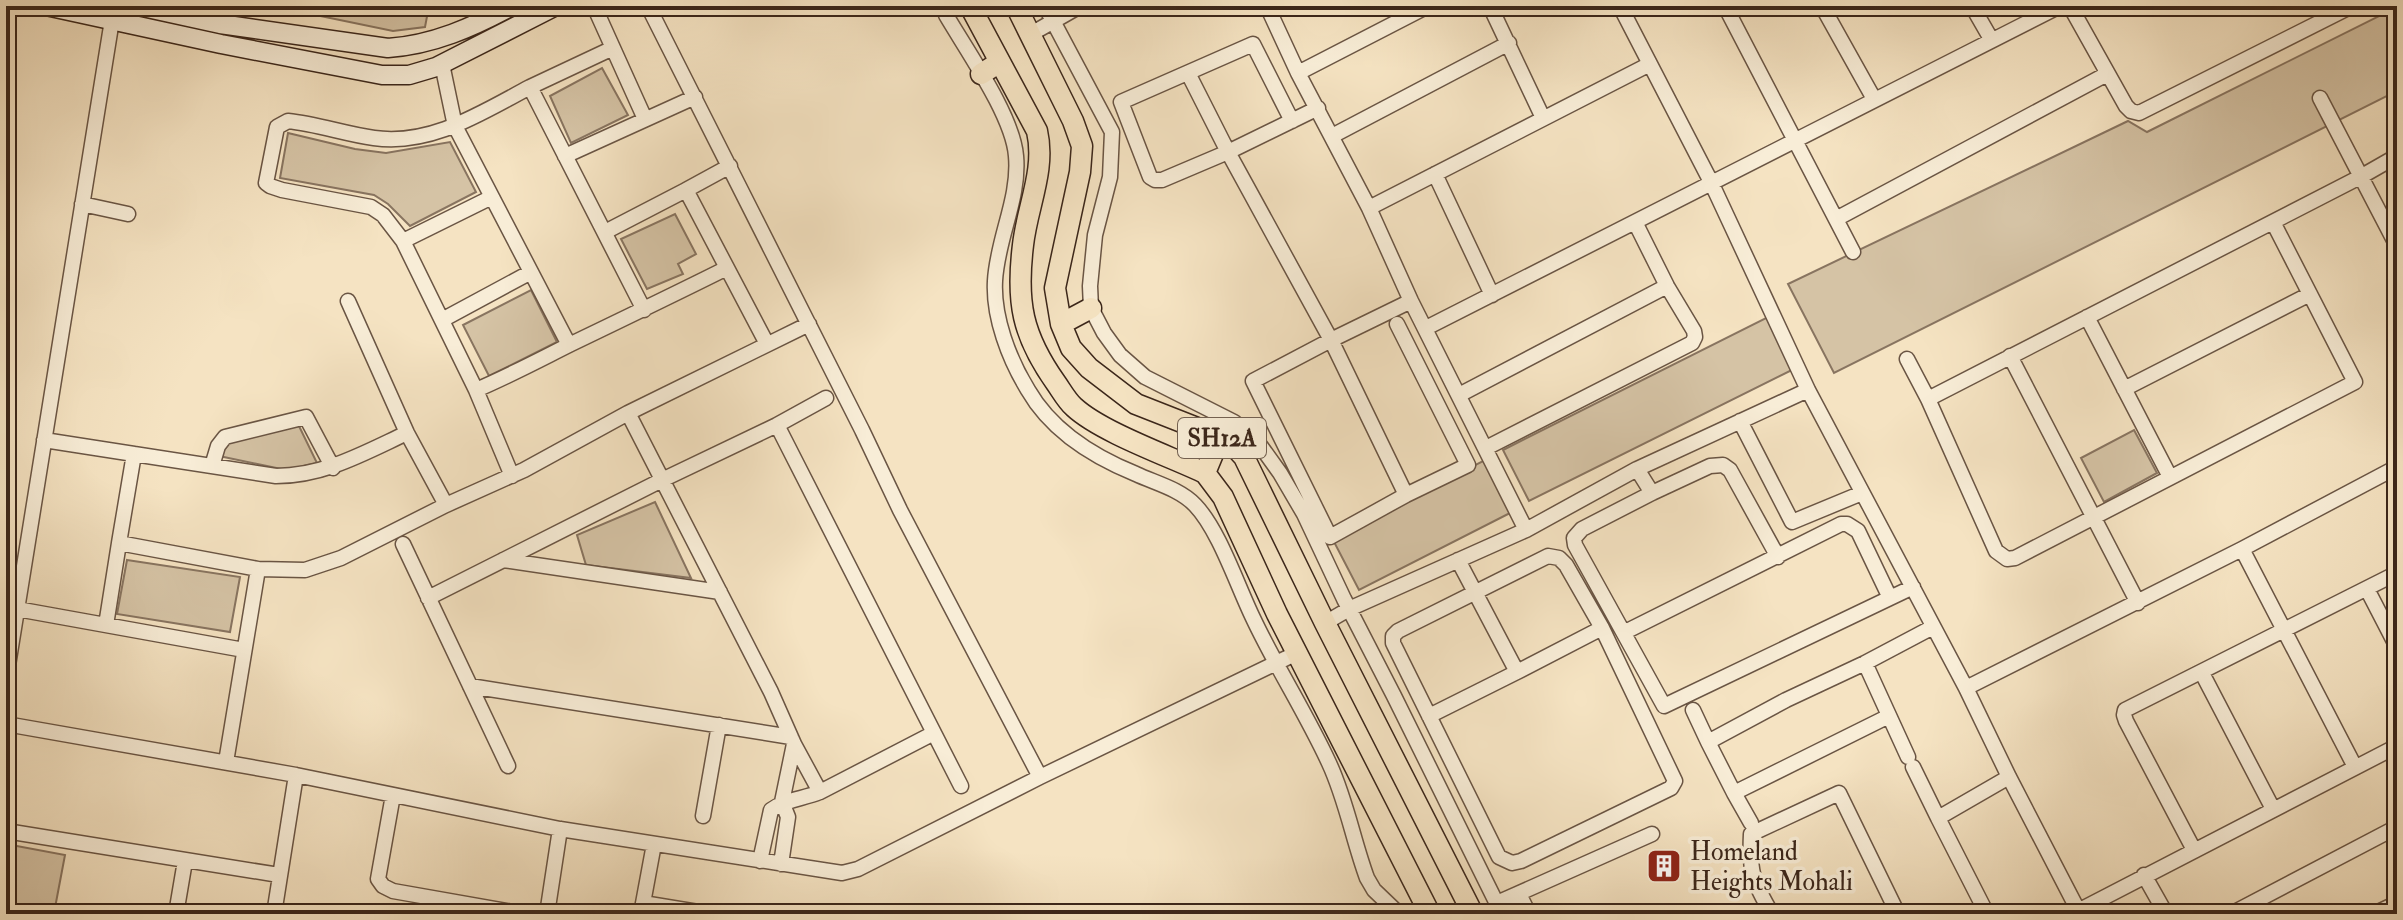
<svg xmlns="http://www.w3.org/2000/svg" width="2403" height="920" viewBox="0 0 2403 920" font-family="'IM FELL Double Pica',serif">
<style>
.green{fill:#d5c3a5;stroke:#887460;stroke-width:2}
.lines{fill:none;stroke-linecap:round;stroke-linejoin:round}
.minor-casing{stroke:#6a5544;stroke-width:17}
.secondary-casing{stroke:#3b261a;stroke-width:21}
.primary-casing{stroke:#3b261a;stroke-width:23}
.minor{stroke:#f8edd7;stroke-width:14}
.secondary{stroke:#f8edd7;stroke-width:18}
.primary{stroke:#f5e3c2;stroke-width:20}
.labels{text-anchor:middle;stroke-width:7;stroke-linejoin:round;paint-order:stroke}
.shield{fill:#f8edd7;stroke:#746253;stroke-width:2}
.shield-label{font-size:24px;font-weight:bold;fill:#3b261a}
.poi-label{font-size:26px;fill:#3b261a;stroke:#f8edd7;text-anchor:start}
</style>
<rect width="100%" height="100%" fill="#f5e3c2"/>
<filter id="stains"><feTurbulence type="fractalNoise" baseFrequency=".0025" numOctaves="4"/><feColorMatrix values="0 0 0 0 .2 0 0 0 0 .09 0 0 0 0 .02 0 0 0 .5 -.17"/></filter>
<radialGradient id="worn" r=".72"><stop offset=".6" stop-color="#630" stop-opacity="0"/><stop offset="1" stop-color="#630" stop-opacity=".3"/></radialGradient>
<!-- green -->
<path class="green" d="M 272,6 L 429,6 L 425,27 L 393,31 Z
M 2397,7 L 2397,91 L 1834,373 L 1788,284 L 2128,121 L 2147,132 Z
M 602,68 L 628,115 L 571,143 L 550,96 Z
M 288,133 L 355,149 L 386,153 L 450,142 L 476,192 L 410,226 L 388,204 L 374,195 L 280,178 Z
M 675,214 L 696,254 L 678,264 L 683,274 L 647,289 L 621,239 Z
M 531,290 L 557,342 L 489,376 L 463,325 Z
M 1772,315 L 1798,367 L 1529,501 L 1503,450 Z
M 298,424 L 317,463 L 286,470 L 219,456 L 225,444 Z
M 2134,430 L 2157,473 L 2104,502 L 2081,458 Z
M 1487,459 L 1514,511 L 1359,590 L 1332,538 Z
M 655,502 L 691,578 L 586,565 L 577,535 Z
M 127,560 L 240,577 L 230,632 L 117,614 Z
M 6,844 L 65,855 L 54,913 L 6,904 Z"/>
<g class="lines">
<!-- minor casing -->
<g class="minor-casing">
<path id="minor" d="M 594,6 L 645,119
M 648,6 L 862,430 L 900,510 L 1040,777
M 946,6 L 946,15 C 967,51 1013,116 1016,156 C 1020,198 997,239 995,281 C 993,317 1009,359 1028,390 C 1051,430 1094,457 1136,474 C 1155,483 1180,489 1195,505 C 1219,530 1237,585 1253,618 C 1276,667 1306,713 1329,763 C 1346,799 1353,840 1367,878 L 1374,890 L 1399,914
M 1045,6 L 1112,132 L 1110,177 L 1095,235 L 1090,286 L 1091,308 L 1104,333 L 1120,355 L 1145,377 L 1234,422 L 1257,441 L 1280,473 L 1304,514 L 1344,599 L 1394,696 L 1502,914
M 1267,6 L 1298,73 L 1369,208 L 1411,301 L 1526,530
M 1490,6 L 1543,118
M 1620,6 L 1711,182 L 1808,390 L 1966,688 L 2009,777 L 2080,914
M 1725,6 L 1853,252
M 1822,6 L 1874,99
M 1972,6 L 1991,39
M 2070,6 L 2126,106 L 2131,111 L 2139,113 L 2352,6
M 1031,34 L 1080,6
M 442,64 L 455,126 L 569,345
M 1188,73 L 1228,152 L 1318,108
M 1298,73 L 1428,6
M 530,87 L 613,48
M 2320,98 L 2397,246
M 1292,121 L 1253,44 L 1121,102 L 1150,177 L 1155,180 L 1162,180 L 1228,152 L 1331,340 L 1411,301
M 1332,136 L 1509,43
M 565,156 L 695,97
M 730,166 L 686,190 L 767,344
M 1435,174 L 1492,295
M 82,204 L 128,214
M 1369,208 L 1650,64
M 1836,219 L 2107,74
M 605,232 L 686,190
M 403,241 L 492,197
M 348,301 L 407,433 L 446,505
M 644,310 L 530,87 C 481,113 431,146 374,138 C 345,134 317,124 288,121 L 277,127 L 266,183 L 270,186 L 282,190 L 371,207 L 383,215 L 403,241 L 476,390 C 509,376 539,360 571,344 C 623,319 675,294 727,268
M 2087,317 L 2170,477
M 442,320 L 531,272
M 1397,324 L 1468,465 L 1406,495 L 1330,537 L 1253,381 L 1331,340 L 1406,495
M 1426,328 L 2060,6
M 2010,356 L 2138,603
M 1907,359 L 1928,399 L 1996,551 L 2007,559 L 2015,558 L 2355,382 L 2273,222
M 2124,389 L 2310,294
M 476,390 L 512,476
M 1459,395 L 1667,286
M 1928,399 L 2362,176 L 2397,156
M 628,413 L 771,692 L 794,744 L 782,802 L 788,817 L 781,864
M 1740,421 L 1792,522 L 1862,493
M 777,425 L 826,398
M 44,440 L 134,454 L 119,543
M 1486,448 L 1692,343 L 1695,337 L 1694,331 L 1667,286 L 1635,222
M 134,454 L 276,476 C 324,476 364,453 407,433
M 212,466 L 218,446 L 225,437 L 306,417 L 333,468
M 1637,469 L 1652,493 L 1582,529 L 1574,538 L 1575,545 L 1664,706 L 1913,587
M 1652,493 L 1710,466 L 1723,465 L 1730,470 L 1778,557
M 403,544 L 508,766
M 2242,549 L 2355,767
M 1548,556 L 1559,558 L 1566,565 L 1602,628 L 1675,781 L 1671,788 L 1521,861 L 1512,863 L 1499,857 L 1393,643 L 1393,636 L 1398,631 Z
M 503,560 L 720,592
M 2367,589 L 2397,647
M 428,598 L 662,480 L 777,425 L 961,786
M 17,609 L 244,650
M 1325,623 L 1349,609 L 1526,530 L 1637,469 L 1808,390
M 106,625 L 119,543 L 258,569
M 1625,632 L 1841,524 L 1847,524 L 1858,531 L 1890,598
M 1865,663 L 1786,700 L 1708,742 L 1734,793 L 1889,716
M 1517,672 L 1602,628
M 2202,673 L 2273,809
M 6,678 L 112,20
M 470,686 L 791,737
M 1966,688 L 2242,549 L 2397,467
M 1693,710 L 1708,742
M 1429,716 L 1517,672 L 1458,560
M 6,724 L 296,775 L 560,829 L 842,873 L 858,869 L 1040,777 L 1299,652
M 794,744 L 820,792
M 1908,757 L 1865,663 L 1933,627
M 226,762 L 258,569 L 305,570 L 341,558 L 446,505 L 524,470 L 628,413 L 809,324
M 1913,767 L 1938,818
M 1734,793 L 1751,823
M 393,795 L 378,879 L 383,886 L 393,891 L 524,914
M 703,816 L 719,725
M 6,831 L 279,875
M 2194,850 L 2126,721 L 2124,715 L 2125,710 L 2397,573
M 760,861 L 771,810 C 786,799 803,799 820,792 L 934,733
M 2144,875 L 2166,914
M 1519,894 L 1529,914
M 643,903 L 710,914
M 1497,903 L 1652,834
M 6,911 L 23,914
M 2078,911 L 2397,746
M 176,914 L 185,861
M 274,914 L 296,775
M 547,914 L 560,829
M 641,914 L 654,844
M 1772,914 C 1753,882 1749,872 1751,834 L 1839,793 L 1898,914
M 1987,914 L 1938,818 L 2009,777
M 2231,914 L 2397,827
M 2374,914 L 2397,903"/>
</g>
<!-- secondary casing -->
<g class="secondary-casing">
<path id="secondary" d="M 46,6 L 221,44 L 382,75 L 409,75 L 436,67 L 556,6
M 138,6 L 220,24 L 388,48 C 433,45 473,27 512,6"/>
</g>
<!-- primary casing -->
<g class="primary-casing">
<path id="primary" d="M 970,6 L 1037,131 C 1046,170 1027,207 1023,245 C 1016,302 1022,335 1056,383 C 1061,390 1067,401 1074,407 C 1101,432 1169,456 1205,473 L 1223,497 L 1277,614 L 1430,914
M 1016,6 L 1073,121 L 1082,146 L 1080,172 L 1055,288 L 1061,324 L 1071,348 L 1089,368 L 1136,404 L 1220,437 L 1232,444 L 1244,457 L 1325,623 L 1473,914
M 981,74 L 1000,62
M 1061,324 L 1091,308
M 1205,473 L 1220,437"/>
</g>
<!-- minor -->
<use href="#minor" class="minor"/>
<!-- secondary -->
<use href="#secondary" class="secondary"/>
<!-- primary -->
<use href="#primary" class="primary"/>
</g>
<!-- icons -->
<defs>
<g id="building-square" transform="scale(1.8)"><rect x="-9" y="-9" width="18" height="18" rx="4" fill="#8f2418" stroke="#f8edd7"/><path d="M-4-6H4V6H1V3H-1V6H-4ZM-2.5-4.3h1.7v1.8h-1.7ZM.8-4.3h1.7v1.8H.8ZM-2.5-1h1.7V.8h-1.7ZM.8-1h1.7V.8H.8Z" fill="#fff"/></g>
</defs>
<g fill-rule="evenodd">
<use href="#building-square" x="1664" y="866"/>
</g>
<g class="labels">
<!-- shield labels -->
<rect class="shield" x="1178" y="418" width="88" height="40" rx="6"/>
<g class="shield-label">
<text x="1222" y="446">SH12A</text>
</g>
<!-- poi labels -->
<g class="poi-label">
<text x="1690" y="860">Homeland<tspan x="1690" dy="30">Heights Mohali</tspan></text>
</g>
</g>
<!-- margin -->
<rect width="2403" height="920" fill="none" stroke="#f5e3c2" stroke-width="32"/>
<rect x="8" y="8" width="2387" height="904" fill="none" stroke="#3b261a" stroke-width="4"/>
<rect x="16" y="16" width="2371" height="888" fill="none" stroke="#3b261a" stroke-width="2"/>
<rect width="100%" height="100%" filter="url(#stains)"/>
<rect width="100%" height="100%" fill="url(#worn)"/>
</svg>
